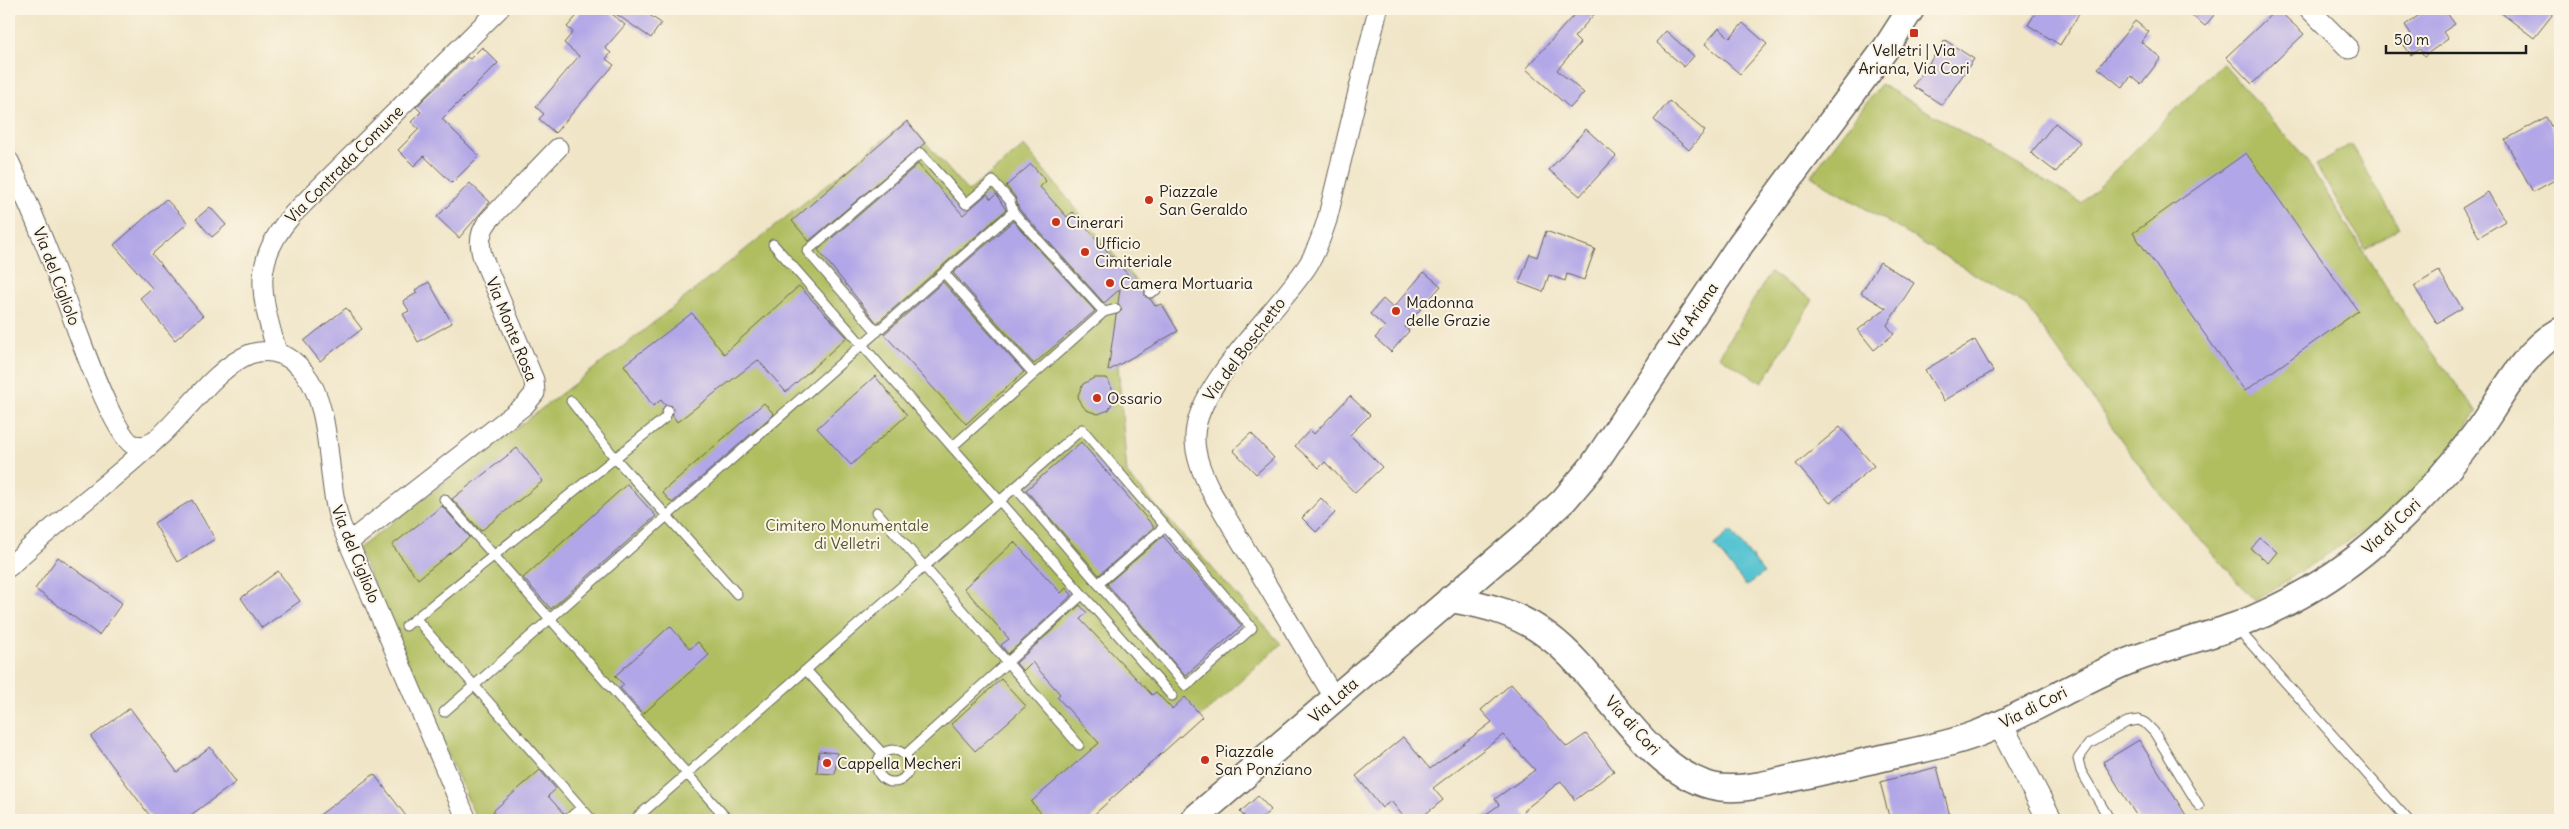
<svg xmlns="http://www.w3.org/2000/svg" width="2569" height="829" viewBox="0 0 2569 829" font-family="Delius,sans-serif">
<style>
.green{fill:#b0be60;stroke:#666d3e}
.water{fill:#59c4d2;stroke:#3a7077}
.building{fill:#b1a6e7}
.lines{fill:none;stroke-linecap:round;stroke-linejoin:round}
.service-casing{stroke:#666258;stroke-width:11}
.minor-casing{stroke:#666258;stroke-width:21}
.tertiary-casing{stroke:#666258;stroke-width:26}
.secondary-casing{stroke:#666258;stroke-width:29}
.service{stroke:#fff;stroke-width:9}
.minor{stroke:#fff;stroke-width:19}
.tertiary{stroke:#fff;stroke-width:24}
.secondary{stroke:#fff;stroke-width:26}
.poi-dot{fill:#c8321e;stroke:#fcf5e5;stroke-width:2}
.labels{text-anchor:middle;stroke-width:4;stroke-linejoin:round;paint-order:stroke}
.poi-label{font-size:16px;fill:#1c1c1c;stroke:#fcf5e5;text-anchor:start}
.street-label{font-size:16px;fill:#1c1c1c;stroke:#fcf5e5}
.park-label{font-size:16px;fill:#505534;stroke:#fcf5e5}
</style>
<rect width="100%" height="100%" fill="#fcf5e5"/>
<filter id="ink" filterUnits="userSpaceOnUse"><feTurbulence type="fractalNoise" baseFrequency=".02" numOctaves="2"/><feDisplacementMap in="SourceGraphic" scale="10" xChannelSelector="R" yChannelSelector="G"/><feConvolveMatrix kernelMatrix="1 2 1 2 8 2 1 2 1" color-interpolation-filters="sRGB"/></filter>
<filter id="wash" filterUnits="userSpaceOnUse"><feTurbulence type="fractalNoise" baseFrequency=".0096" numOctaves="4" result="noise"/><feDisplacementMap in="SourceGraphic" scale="20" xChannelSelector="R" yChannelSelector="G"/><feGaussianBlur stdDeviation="1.12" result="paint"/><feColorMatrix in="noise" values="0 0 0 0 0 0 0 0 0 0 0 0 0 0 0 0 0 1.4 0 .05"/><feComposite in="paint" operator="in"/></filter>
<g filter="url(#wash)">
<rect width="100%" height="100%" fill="#f0e5c7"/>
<!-- green -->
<path class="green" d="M 2222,63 L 2303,155 L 2395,302 L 2477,412 L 2429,478 L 2382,519 L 2255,601 L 2156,489 L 2026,305 L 1811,176 L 1881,84 L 2082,203 Z
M 907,121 L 968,192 L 1024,146 L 1138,284 L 1140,283 L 1155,306 L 1162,304 L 1178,331 L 1118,365 L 1127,474 L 1281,644 L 1088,820 L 477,820 L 358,549 L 638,335 Z
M 2351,144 L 2400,228 L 2365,249 L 2316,165 Z
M 1770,273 L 1813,300 L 1762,383 L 1719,356 Z"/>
<!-- water -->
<path class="water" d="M 1731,531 L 1764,573 L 1746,586 L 1714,545 Z"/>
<g id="blocks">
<!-- building -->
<path class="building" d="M 583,9 L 606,9 L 625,25 L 605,48 L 611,53 L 606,59 L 614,65 L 555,133 L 539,119 L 544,114 L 536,107 L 579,56 L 564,43 L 573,32 L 567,27 Z
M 609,9 L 641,9 L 661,23 L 651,38 Z
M 1579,9 L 1599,9 L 1574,37 L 1580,43 L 1557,70 L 1584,93 L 1570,108 L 1526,69 Z
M 2038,9 L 2082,9 L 2060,45 L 2028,25 Z
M 2184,9 L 2219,9 L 2205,26 Z
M 2277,9 L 2304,34 L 2252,84 L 2226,57 Z
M 2428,9 L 2444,9 L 2455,24 L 2443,32 L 2448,39 L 2424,56 L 2420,49 L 2411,55 L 2401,41 L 2411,34 L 2405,25 Z
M 2496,9 L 2557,9 L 2534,38 Z
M 2135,21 L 2149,32 L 2141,42 L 2161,58 L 2141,84 L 2131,76 L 2123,88 L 2098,68 Z
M 1743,23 L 1767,44 L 1740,74 L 1705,44 L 1719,28 L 1730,38 Z
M 1666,31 L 1694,56 L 1684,67 L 1656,42 Z
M 1945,40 L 1974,59 L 1942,105 L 1913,86 Z
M 482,47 L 498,63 L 442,119 L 479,156 L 452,183 L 424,156 L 414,166 L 398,150 L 419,129 L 411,122 L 421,112 L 416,107 L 467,57 L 470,59 Z
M 1669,101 L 1705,131 L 1689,150 L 1654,120 Z
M 2546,117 L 2560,143 L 2560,177 L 2533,192 L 2505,140 Z
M 907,121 L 925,143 L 809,241 L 792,221 Z
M 2055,123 L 2080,142 L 2056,172 L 2031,153 Z
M 1586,129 L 1616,156 L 1580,196 L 1549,170 Z
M 2246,153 L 2358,311 L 2245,391 L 2133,233 Z
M 918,164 L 963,215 L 987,194 L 991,199 L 996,194 L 1006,210 L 877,323 L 818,250 Z
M 1031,164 L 1046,181 L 1040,187 L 1067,217 L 1073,212 L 1137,285 L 1140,283 L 1145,290 L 1145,296 L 1150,299 L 1155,306 L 1162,304 L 1178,331 L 1108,371 L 1116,315 L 1122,310 L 1118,303 L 1120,289 L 1104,303 L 1019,209 L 1015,197 L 1006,186 Z
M 470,183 L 490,202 L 459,238 L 437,217 Z
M 2488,192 L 2505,221 L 2479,237 L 2462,208 Z
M 166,199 L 188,223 L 152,254 L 203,316 L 175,340 L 140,298 L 152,288 L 114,245 Z
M 210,207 L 226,225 L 212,237 L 196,219 Z
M 1013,221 L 1095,311 L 1034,364 L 953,273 Z
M 1546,231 L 1595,249 L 1584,280 L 1567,274 L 1565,281 L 1549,275 L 1543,292 L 1519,283 L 1530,254 L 1537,257 Z
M 1880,262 L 1914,283 L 1887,325 L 1894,334 L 1874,350 L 1858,330 L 1886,308 L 1861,293 Z
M 2439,271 L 2462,308 L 2437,323 L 2414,286 Z
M 1424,272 L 1441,286 L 1405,327 L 1409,331 L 1391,352 L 1375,338 L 1385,327 L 1370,314 L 1383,299 L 1393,308 Z
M 429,282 L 452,323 L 418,342 L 403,314 L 409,311 L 403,301 L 417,293 L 415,290 Z
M 943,282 L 1024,372 L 966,424 L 884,334 Z
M 799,286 L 847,337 L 786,392 L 758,360 L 677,422 L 673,416 L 672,406 L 665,405 L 661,400 L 653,406 L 624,365 L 692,313 L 724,354 Z
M 346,308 L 362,329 L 320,361 L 304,341 Z
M 1975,340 L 1993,371 L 1944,401 L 1925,370 Z
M 875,376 L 907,415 L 851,465 L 817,428 Z
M 1094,378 L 1107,378 L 1115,395 L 1109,410 L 1098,414 L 1086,410 L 1079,401 L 1078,395 L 1083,384 Z
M 1350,396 L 1370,415 L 1350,435 L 1382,467 L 1355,493 L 1325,462 L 1319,468 L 1295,446 L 1310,430 L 1314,434 Z
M 764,403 L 774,414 L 672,503 L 662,492 Z
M 1840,427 L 1874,466 L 1830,503 L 1796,464 Z
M 1251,433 L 1274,458 L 1256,474 L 1233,450 Z
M 1081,442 L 1154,527 L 1099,575 L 1026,490 Z
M 517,448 L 543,481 L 481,531 L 452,499 Z
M 627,484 L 656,516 L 551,609 L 523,578 Z
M 1321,498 L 1335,513 L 1316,532 L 1302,518 Z
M 192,500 L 215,539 L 177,562 L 154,523 Z
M 442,506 L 470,537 L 418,579 L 392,545 Z
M 1163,536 L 1242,626 L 1185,676 L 1107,584 Z
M 2260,538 L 2277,552 L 2268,563 L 2251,549 Z
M 1014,542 L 1061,593 L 1066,588 L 1072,595 L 1008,654 L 1001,645 L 1009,639 L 964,588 Z
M 58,557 L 122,603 L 99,635 L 35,589 Z
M 278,571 L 300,601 L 262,628 L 241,598 Z
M 1080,605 L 1087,613 L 1080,619 L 1152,695 L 1156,692 L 1172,709 L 1185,697 L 1202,717 L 1088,820 L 1048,820 L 1031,802 L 1099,743 L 1057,697 L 1060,694 L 1032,662 L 1023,671 L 1016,663 Z
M 670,626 L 690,649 L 698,642 L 709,655 L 643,714 L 620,688 L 624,685 L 615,676 Z
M 1001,679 L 1026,706 L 975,751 L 951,724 Z
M 1511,684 L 1567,747 L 1586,734 L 1614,771 L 1575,800 L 1561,781 L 1523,811 L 1530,820 L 1478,820 L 1499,805 L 1495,799 L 1535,770 L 1503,735 L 1433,788 L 1443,800 L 1418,820 L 1406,820 L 1391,801 L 1382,808 L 1356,776 L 1403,737 L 1430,769 L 1492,722 L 1481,710 Z
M 130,708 L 177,772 L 210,747 L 236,782 L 184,820 L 153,820 L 91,737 Z
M 2139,740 L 2189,820 L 2139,820 L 2103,762 Z
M 819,751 L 837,753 L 835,774 L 817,773 Z
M 1937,767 L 1951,820 L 1890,820 L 1880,782 Z
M 540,770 L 556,789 L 548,796 L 564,814 L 561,820 L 497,820 L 493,811 Z
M 374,774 L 409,820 L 313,820 Z
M 1258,796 L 1271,810 L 1259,820 L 1248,820 L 1240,812 Z"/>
</g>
</g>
<g filter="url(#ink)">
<use href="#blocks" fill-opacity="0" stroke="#666258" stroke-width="1"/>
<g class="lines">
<!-- service casing -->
<g class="service-casing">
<path id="service" d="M 773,244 L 1172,696
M 944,273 L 1034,374
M 1150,293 L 1156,290
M 877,332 L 807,251 L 921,153 L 966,204 L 993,181 L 1010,201 L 1013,212 L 1104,312
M 571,401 L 615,458 L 737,594
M 952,447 L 1104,312 L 1116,309
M 444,499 L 728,820
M 877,512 L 1079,745
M 1098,584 L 1165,526
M 416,619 L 592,820
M 406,626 L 665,418 L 668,410
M 2237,628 L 2408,820
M 806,670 L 882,753
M 444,712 L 1013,212
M877 766a16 16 0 1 1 32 0a16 16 0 1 1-32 0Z
M 905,755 L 1082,595
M 567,820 L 581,808
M 634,820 L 1082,429 L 1252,628 L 1186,686 L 1015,487
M 2110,820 L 2081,771 L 2078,759 L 2089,744 L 2127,722 L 2139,720 L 2145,723 L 2154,732 L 2199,806"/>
</g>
<!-- minor casing -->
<g class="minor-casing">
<path id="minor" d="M 2309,9 L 2349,49
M 9,161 C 24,193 38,226 51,259 C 64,292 109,431 133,445 L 144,446 L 155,441
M 277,352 C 261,295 250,262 293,214 L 499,9
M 349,542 L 525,405 L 535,393 L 534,380 L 483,258 C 478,244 480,231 489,220 L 558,148
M 9,567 C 56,521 111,483 158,438 C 186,413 215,368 250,354 C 271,347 291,355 304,372 C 334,409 325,479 341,525 L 467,820
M 1335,699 L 1212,493 C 1203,475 1194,456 1195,435 C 1197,384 1279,310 1308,265 C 1317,251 1322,235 1327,220 L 1378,9"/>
</g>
<!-- tertiary casing -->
<g class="tertiary-casing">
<path id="tertiary" d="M 2000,724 L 2050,820"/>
</g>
<!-- secondary casing -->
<g class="secondary-casing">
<path id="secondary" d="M 1450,599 C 1486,605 1518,613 1548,636 C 1603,676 1644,769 1712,786 C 1728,790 1744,788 1761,785 C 1801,777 1841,767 1882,758 C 1913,751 1944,746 1974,735 C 2028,715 2076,682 2129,661 C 2165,647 2202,638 2238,625 C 2288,605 2336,577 2376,542 C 2413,509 2447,473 2476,433 C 2503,397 2520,354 2560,331
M 1193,820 L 1535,527 L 1564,500 L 1592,467 L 1740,245 L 1886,48 L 1911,9"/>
</g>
<!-- service -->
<use href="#service" class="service"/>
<!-- minor -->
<use href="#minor" class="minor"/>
<!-- tertiary -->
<use href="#tertiary" class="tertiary"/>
<!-- secondary -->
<use href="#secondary" class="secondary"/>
</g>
</g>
<!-- markers -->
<g class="poi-dot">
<rect x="1909" y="28" width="10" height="10" rx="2.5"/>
<circle cx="1149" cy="200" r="5"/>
<circle cx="1056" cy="222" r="5"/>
<circle cx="1085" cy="252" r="5"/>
<circle cx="1110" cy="283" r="5"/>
<circle cx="1396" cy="311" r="5"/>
<circle cx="1097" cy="398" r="5"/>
<circle cx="1205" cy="760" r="5"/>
<circle cx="827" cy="763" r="5"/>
</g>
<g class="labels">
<!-- poi labels -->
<g class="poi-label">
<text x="1914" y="56" text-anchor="middle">Velletri | Via<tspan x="1914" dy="18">Ariana, Via Cori</tspan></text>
<text x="1159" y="197">Piazzale<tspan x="1159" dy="18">San Geraldo</tspan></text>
<text x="1066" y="228">Cinerari</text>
<text x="1095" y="249">Ufficio<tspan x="1095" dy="18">Cimiteriale</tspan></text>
<text x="1120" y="289">Camera Mortuaria</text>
<text x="1406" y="308">Madonna<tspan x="1406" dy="18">delle Grazie</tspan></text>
<text x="1107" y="404">Ossario</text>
<text x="1215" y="757">Piazzale<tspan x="1215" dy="18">San Ponziano</tspan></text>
<text x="837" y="769">Cappella Mecheri</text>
</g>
<!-- street labels -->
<g class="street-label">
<text transform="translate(344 164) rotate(-45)" y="6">Via Contrada Comune</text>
<text transform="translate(57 276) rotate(69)" y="6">Via del Cigliolo</text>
<text transform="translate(1693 315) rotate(-56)" y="6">Via Ariana</text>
<text transform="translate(512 329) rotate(68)" y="6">Via Monte Rosa</text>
<text transform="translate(1244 349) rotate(-53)" y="6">Via del Boschetto</text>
<text transform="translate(2391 526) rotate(-43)" y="6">Via di Cori</text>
<text transform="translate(356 554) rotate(68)" y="6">Via del Cigliolo</text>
<text transform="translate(1333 700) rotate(-41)" y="6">Via Lata</text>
<text transform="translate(2033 707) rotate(-27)" y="6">Via di Cori</text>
<text transform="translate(1633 725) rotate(48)" y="6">Via di Cori</text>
</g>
<!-- park labels -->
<g class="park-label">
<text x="847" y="531">Cimitero Monumentale<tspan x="847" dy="18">di Velletri</tspan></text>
</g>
</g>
<!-- margin -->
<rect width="2569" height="829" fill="none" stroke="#fcf5e5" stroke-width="30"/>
<!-- scale -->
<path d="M2386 45v8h140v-8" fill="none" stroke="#1c1c1c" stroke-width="2.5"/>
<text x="2394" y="45" font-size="15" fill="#1c1c1c" stroke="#fcf5e5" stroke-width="4" paint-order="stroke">50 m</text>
</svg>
